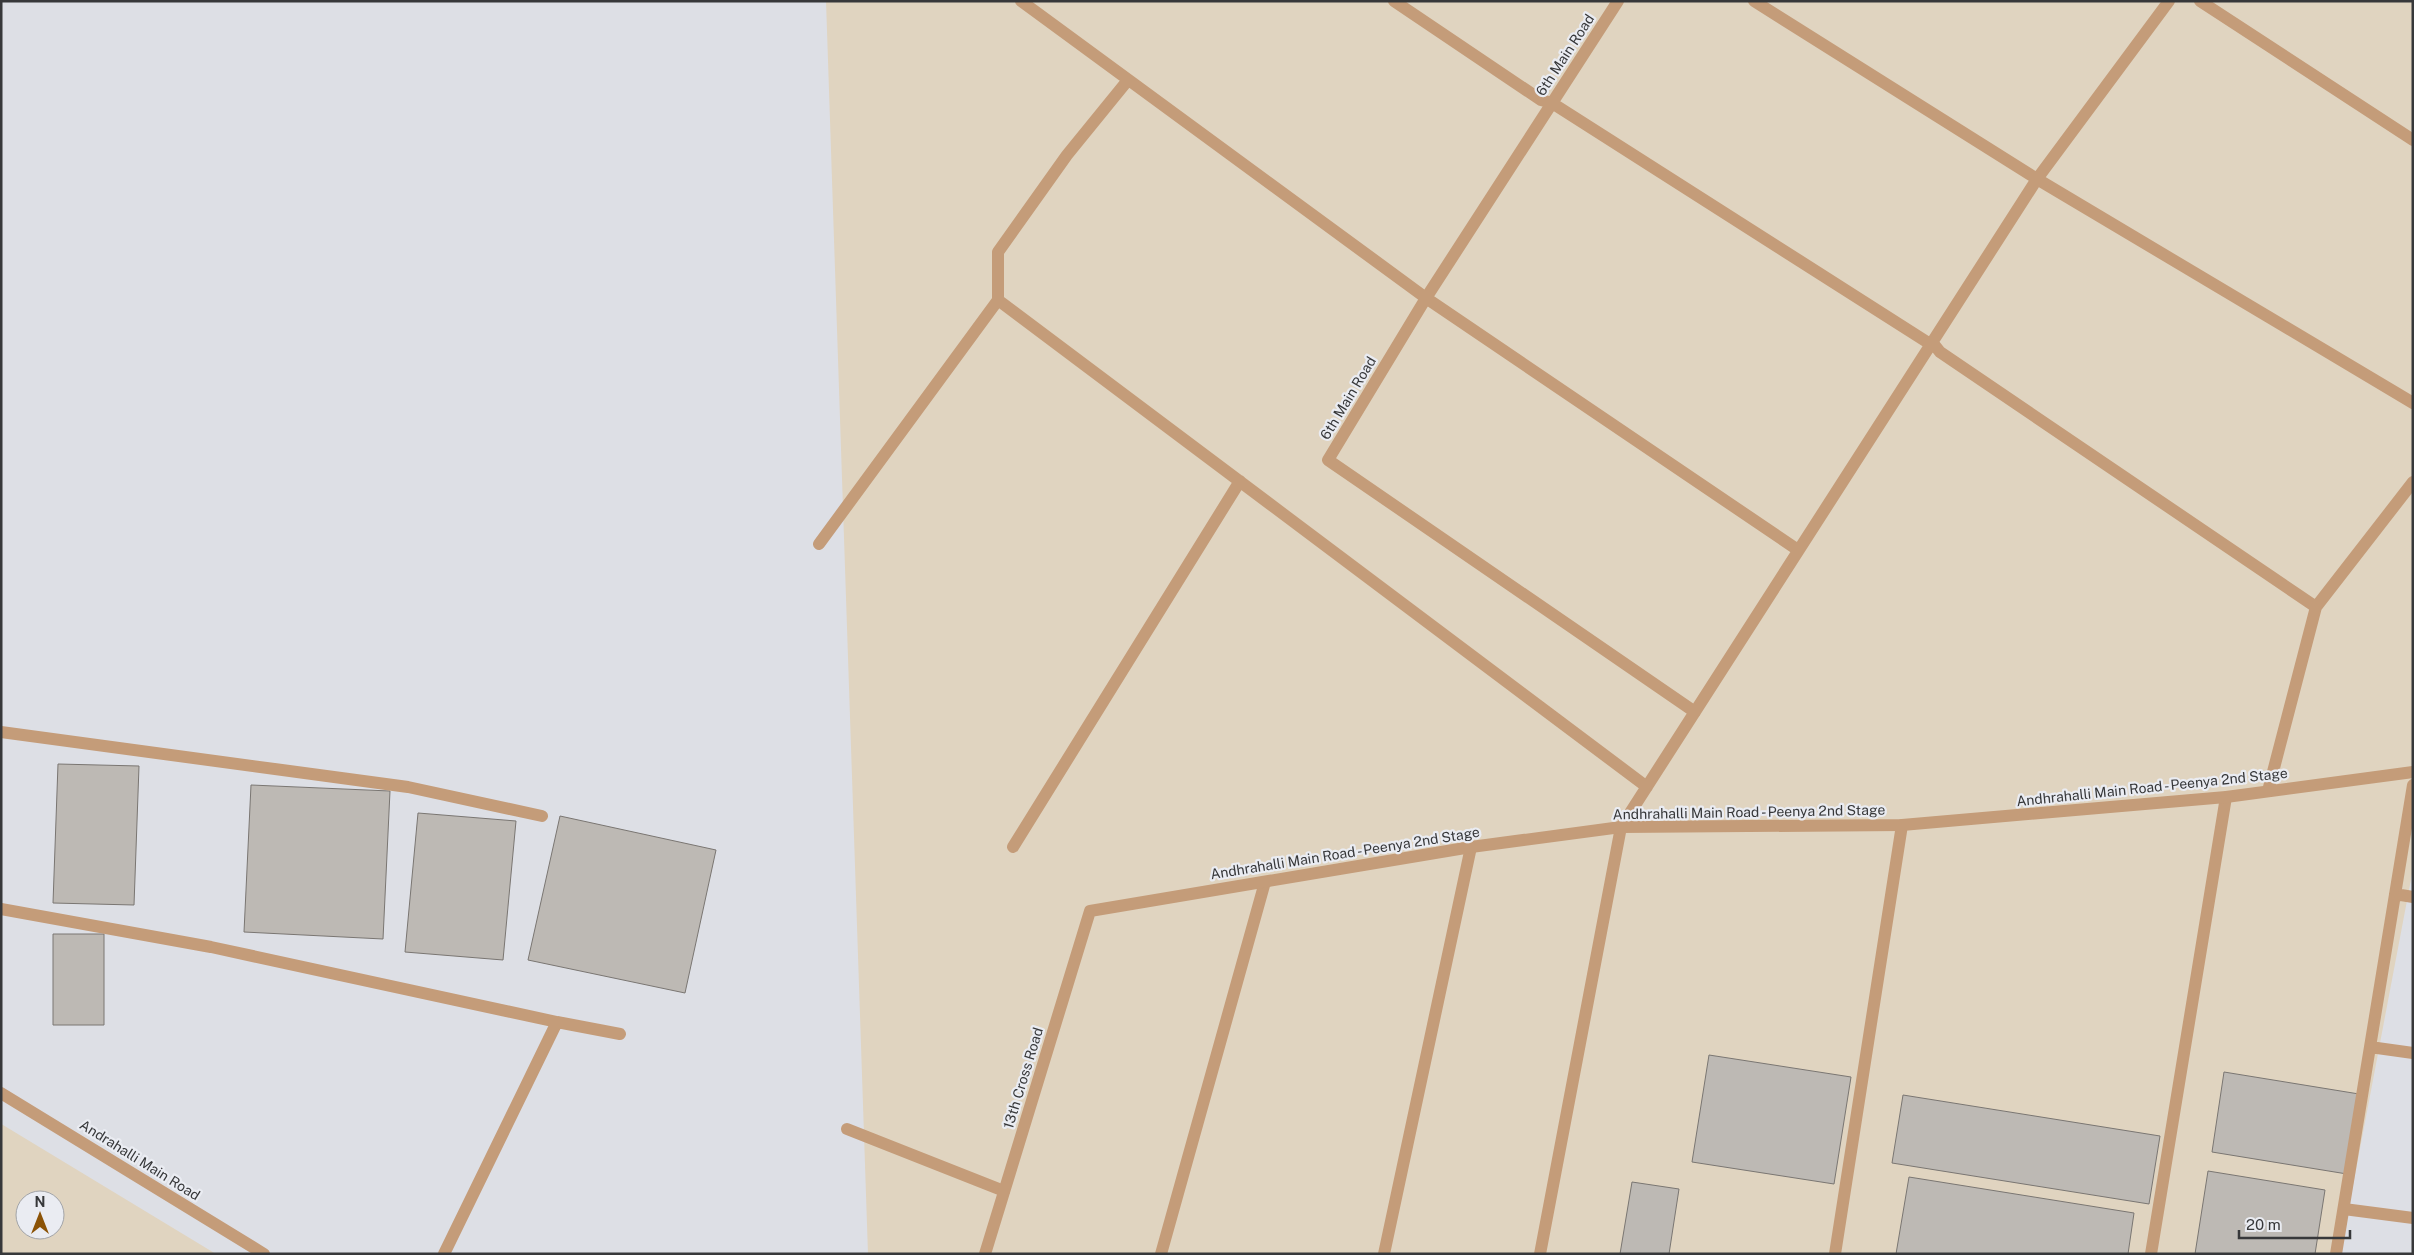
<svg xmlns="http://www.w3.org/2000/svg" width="2414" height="1255" viewBox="0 0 2414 1255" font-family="'Public Sans',sans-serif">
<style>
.industrial{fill:#e0d4c0;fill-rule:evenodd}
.building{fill:#bdb9b4;stroke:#7a7672}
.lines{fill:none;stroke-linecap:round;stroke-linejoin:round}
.service{stroke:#c49c79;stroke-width:12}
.minor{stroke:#c49c79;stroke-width:12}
.tertiary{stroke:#c49c79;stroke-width:12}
.labels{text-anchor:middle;stroke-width:4.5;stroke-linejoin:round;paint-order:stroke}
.street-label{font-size:14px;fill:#37383a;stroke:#eaecf2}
</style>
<rect width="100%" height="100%" fill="#dddfe5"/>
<!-- industrial -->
<path class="industrial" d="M 826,1 L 2413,1 L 2413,869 L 2340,1254 L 868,1254 Z
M 1,1124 L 3,1125 L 216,1254 L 1,1254 ZM 25,1200 L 55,1200 L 55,1230 L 25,1230 Z"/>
<!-- building -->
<path class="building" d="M 58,764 L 139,766 L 134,905 L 53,903 Z
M 251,785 L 390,791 L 383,939 L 244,932 Z
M 418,813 L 516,821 L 503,960 L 405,952 Z
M 560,816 L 716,850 L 685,993 L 528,960 Z
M 53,934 L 104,934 L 104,1025 L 53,1025 Z
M 1709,1055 L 1851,1077 L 1834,1184 L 1692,1162 Z
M 2224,1072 L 2359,1094 L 2347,1174 L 2212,1152 Z
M 1903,1095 L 2160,1136 L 2149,1204 L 1892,1163 Z
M 2208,1171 L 2325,1190 L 2315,1254 L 2195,1254 Z
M 1909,1177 L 2134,1213 L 2128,1254 L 1896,1254 Z
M 1632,1182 L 1679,1189 L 1669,1254 L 1620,1254 Z"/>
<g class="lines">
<!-- service -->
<path class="service" d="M 847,1129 L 1004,1191"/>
<!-- minor -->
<path class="minor" d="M 1021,1 L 1426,298 L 1798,550
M 1394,1 L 1541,100 L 1552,103 L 1927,342 L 1932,342 L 1940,352 L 2316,607 L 2268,791
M 1618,1 L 1426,298 L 1328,460 L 1695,712
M 1754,1 L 2037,179 L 2413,403
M 2200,1 L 2413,140
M 1128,80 L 1067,155 L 998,252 L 998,300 L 1647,787
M 819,544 L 998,300
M 2316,607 L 2413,482
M 1,732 L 408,787 L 542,816
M 1013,847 L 1240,481
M 2395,894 L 2413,897
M 1,909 L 211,947 L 557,1022 L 620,1034
M 2370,1047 L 2413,1053
M 2344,1209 L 2413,1218
M 444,1254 L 557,1022
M 1161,1254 L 1265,882
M 1384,1254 L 1471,847
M 1540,1254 L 1621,827 L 2037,179 L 2169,1
M 1835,1254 L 1902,825
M 2151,1254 L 2226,797
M 2336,1254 L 2413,785"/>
<!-- tertiary -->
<path class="tertiary" d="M 1,1093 L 264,1254
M 985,1254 L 1090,911 L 1471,847 L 1621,827 L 1902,825 L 2226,797 L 2413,772"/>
</g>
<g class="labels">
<!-- street labels -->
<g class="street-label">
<text transform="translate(1565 55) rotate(-57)" y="5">6th Main Road</text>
<text transform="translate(1348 398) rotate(-59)" y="5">6th Main Road</text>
<text transform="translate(2152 787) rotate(-6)" y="5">Andhrahalli Main Road - Peenya 2nd Stage</text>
<text transform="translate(1749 812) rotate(-1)" y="5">Andhrahalli Main Road - Peenya 2nd Stage</text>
<text transform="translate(1345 853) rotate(-9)" y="5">Andhrahalli Main Road - Peenya 2nd Stage</text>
<text transform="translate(1023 1078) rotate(-73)" y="5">13th Cross Road</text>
<text transform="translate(140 1160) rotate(32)" y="5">Andrahalli Main Road</text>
</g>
</g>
<!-- border -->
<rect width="2414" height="1255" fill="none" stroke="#37383a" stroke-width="5"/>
<!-- north arrow -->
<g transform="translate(40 1215)"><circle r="24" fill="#eaecf2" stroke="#a2a4a8"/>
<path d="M0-4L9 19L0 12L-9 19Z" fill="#8b5307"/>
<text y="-8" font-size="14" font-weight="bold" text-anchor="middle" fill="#37383a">N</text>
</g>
<!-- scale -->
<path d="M2239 1230v8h111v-8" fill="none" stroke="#37383a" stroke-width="2.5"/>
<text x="2246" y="1230" font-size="15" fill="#37383a" stroke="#eaecf2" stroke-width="4" paint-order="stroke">20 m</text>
</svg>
